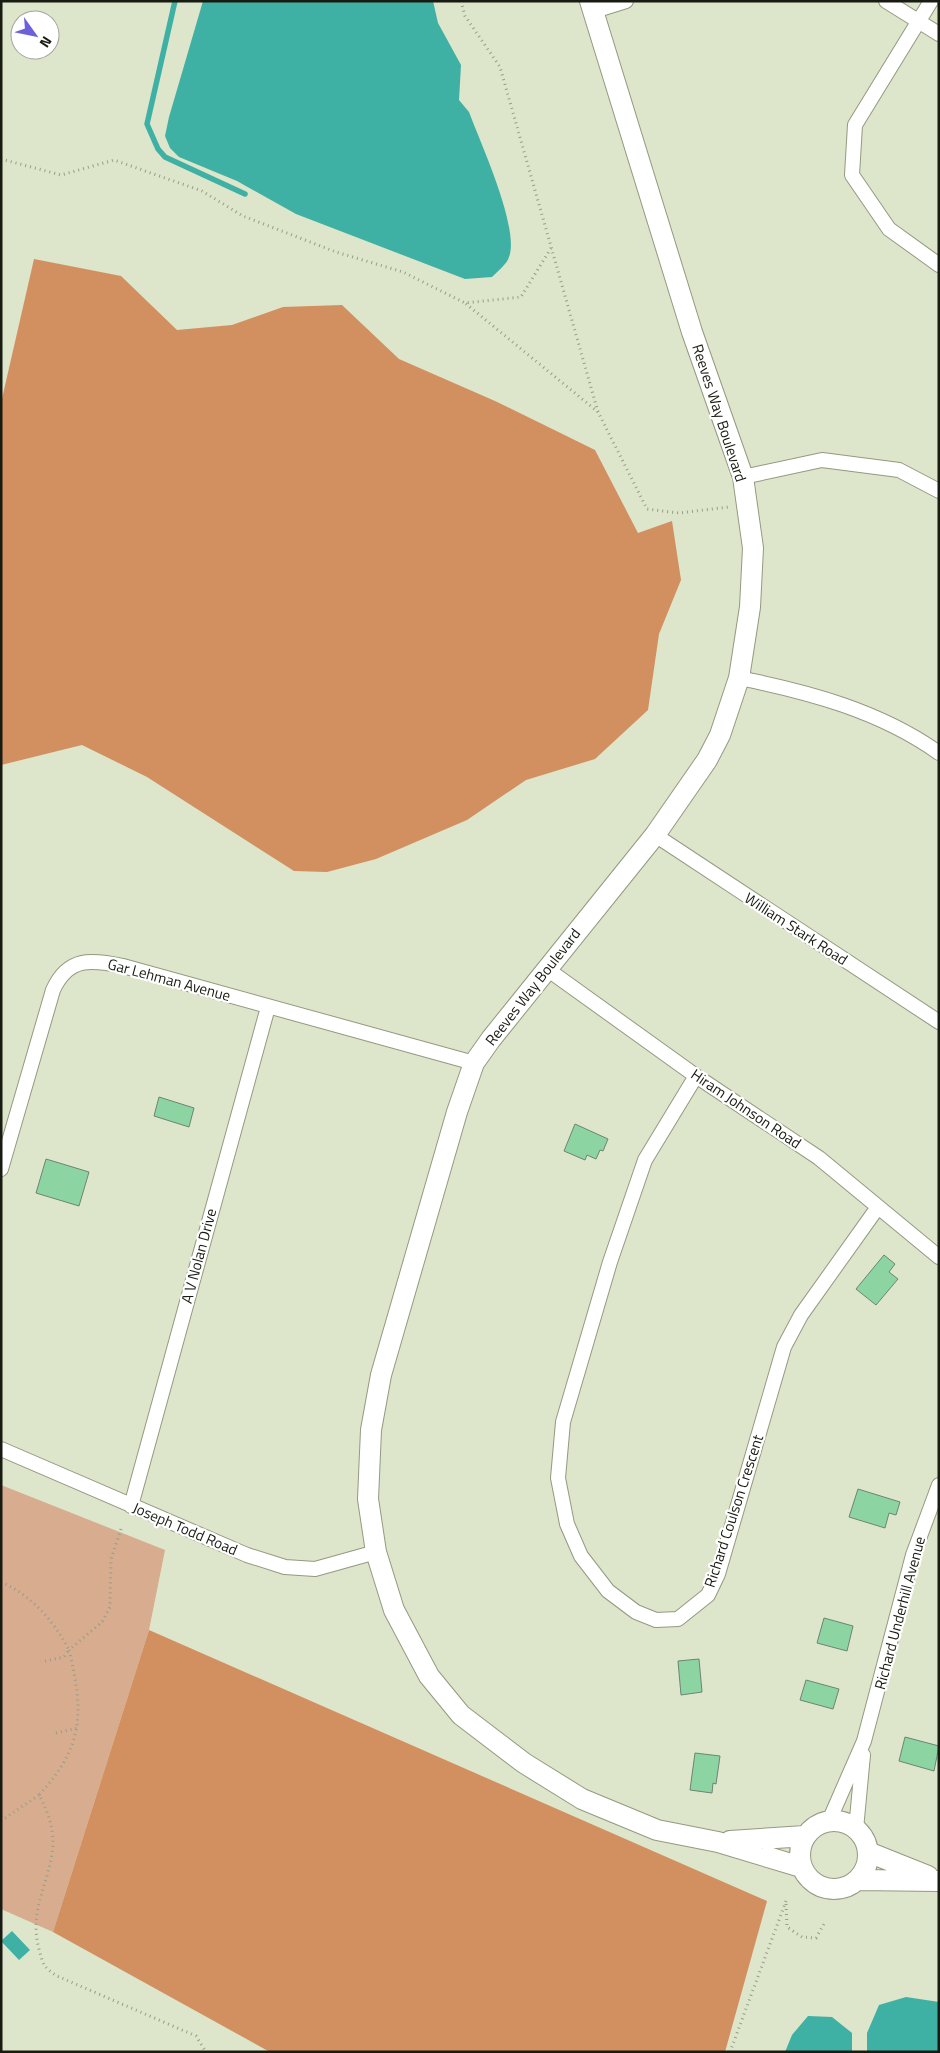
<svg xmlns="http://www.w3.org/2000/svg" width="940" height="2053" viewBox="0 0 940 2053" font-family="'Titillium Web',sans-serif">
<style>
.green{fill:#d8ac8e}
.forest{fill:#d28f60}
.water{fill:#3eb0a4}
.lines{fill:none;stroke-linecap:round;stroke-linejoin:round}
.stream{stroke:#3eb0a4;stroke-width:5.5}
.building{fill:#8cd5a2;stroke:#6d8473}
.street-casing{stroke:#939a81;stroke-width:16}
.secondary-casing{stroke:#939a81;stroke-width:22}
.path{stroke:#979d88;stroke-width:3;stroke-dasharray:1 4;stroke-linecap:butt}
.street{stroke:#fff;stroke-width:14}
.secondary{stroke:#fff;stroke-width:20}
.labels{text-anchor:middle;stroke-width:4.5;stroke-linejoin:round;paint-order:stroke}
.street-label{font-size:15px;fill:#181b11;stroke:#fff}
</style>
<rect width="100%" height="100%" fill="#dde5ca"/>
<!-- green -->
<path class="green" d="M 1,1485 L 165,1550 L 149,1630 L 53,1932 L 1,1909 Z"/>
<!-- forest -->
<path class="forest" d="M 34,259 L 121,276 L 177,330 L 232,325 L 283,307 L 342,305 L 399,359 L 495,401 L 595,450 L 638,533 L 672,521 L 681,580 L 659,634 L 648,710 L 595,759 L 526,780 L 467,820 L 376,859 L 327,872 L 294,871 L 147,777 L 82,745 L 1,765 L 1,403 Z
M 149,1630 L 767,1901 L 725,2052 L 270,2052 L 53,1932 Z"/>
<!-- water -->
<path class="water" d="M 203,1 L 433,1 L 438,23 L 461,65 L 459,100 L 469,112 C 480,142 520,228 509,257 C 507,264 497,272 492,277 L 465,279 L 296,214 L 237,181 L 179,157 L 170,148 L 165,136 L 169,117 Z
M 12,1931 L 30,1950 L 19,1960 L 1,1941 Z
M 906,1997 L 939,2002 L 939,2052 L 867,2052 L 867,2033 L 879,2005 Z
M 808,2016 L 832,2017 L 852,2033 L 852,2052 L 785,2052 L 792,2035 Z"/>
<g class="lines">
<!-- stream -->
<path class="stream" d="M 175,1 L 147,124 L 158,149 L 165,157 L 245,194"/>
</g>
<!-- building -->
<path class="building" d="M 159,1097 L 194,1108 L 189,1127 L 154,1116 Z
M 575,1124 L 608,1139 L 603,1151 L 600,1150 L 596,1159 L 587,1155 L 585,1160 L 564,1151 Z
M 46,1159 L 89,1172 L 79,1206 L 36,1193 Z
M 884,1255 L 895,1264 L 889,1272 L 898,1279 L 876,1305 L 856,1289 Z
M 858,1489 L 900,1502 L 896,1515 L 889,1513 L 885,1528 L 849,1517 Z
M 824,1618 L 853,1626 L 847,1651 L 817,1643 Z
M 699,1659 L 702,1692 L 681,1695 L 678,1661 Z
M 806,1680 L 839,1689 L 833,1709 L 800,1700 Z
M 905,1737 L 939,1746 L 934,1771 L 899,1761 Z
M 695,1753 L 720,1756 L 716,1784 L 713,1783 L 712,1793 L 690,1790 Z"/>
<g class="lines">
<!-- street casing -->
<g class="street-casing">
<path id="street" d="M 886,1 L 939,34
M 931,1 L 855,125 L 852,175 L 889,229 L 939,265
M 594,11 L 626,1
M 743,477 L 822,460 L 899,470 L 939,491
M 739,678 C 809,692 880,711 939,753
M 655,835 L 939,1022
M 547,969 L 696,1076 L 819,1158 L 939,1257
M 696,1076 L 645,1160 L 610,1262 L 563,1422 L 558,1478 L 567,1524 L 581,1556 L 608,1591 L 636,1612 L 656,1620 L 678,1619 L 708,1595 L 718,1574 L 784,1347 L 801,1315 L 878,1207
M 1,1169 L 53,990 C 68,957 91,959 123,966 L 474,1063
M 1,1449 L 247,1555 L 285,1567 L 315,1569 L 376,1552
M 131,1506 L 268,1007
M 829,1821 L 864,1741 L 913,1555 L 939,1485
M 856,1829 L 863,1755"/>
</g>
<!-- secondary casing -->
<g class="secondary-casing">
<path id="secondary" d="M 590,1 L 692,332 L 743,477 L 753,548 L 750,607 L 739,678 L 720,735 L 707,760 L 655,835 L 491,1039 L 474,1063 L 457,1112 L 381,1375 L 371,1430 L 368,1499 L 376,1552 L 394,1610 L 429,1676 L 461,1715 L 524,1763 L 582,1799 L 657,1830 L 718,1842 L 801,1867
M800 1855a34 34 0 1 1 68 0a34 34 0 1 1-68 0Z
M 730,1841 L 805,1836
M 868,1852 L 928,1876
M 858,1880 L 939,1881"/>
</g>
<!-- path -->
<path class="path" d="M 461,1 L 465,16 L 500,67 L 598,412 L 647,509 L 679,513 L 729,507
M 1,159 L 61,175 L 114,160 L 202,191 L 243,216 L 336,252 L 403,272 L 465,303
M 551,248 L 521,297 L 465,303 L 598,412
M 121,1529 L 111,1559 L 110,1607 L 102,1622 L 69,1650 C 84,1713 84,1746 39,1795 C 47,1810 53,1825 53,1843 C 51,1882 28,1908 39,1949 C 43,1964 43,1967 57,1976 L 196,2036 L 206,2052
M 1,1582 C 31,1595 54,1621 69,1650 L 64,1657 L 41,1662
M 56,1733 L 77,1728
M 1,1821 L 39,1795
M 786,1904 L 787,1927 L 802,1937 L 816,1938 L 825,1922
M 730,2052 L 786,1901"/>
<!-- street -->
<use href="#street" class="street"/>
<!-- secondary -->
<use href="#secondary" class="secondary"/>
</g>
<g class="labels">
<!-- street labels -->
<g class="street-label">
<text transform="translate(719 413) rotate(72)" y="5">Reeves Way Boulevard</text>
<text transform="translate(796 929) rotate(33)" y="5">William Stark Road</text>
<text transform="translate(169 980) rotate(15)" y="5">Gar Lehman Avenue</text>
<text transform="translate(533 987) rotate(-52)" y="5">Reeves Way Boulevard</text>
<text transform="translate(746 1109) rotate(34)" y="5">Hiram Johnson Road</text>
<text transform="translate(199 1256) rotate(-75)" y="5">A V Nolan Drive</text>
<text transform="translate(734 1511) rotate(-72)" y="5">Richard Coulson Crescent</text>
<text transform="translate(185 1529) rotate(23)" y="5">Joseph Todd Road</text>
<text transform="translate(900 1613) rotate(-75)" y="5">Richard Underhill Avenue</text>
</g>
</g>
<!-- border -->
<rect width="940" height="2053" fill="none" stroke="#181b11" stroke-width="5"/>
<!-- north arrow -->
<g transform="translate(35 35) rotate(123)"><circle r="24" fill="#ffffff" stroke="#a3a4a0"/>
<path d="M0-4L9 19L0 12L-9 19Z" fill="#6a61db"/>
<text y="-8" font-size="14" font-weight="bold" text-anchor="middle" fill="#181b11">N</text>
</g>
</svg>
